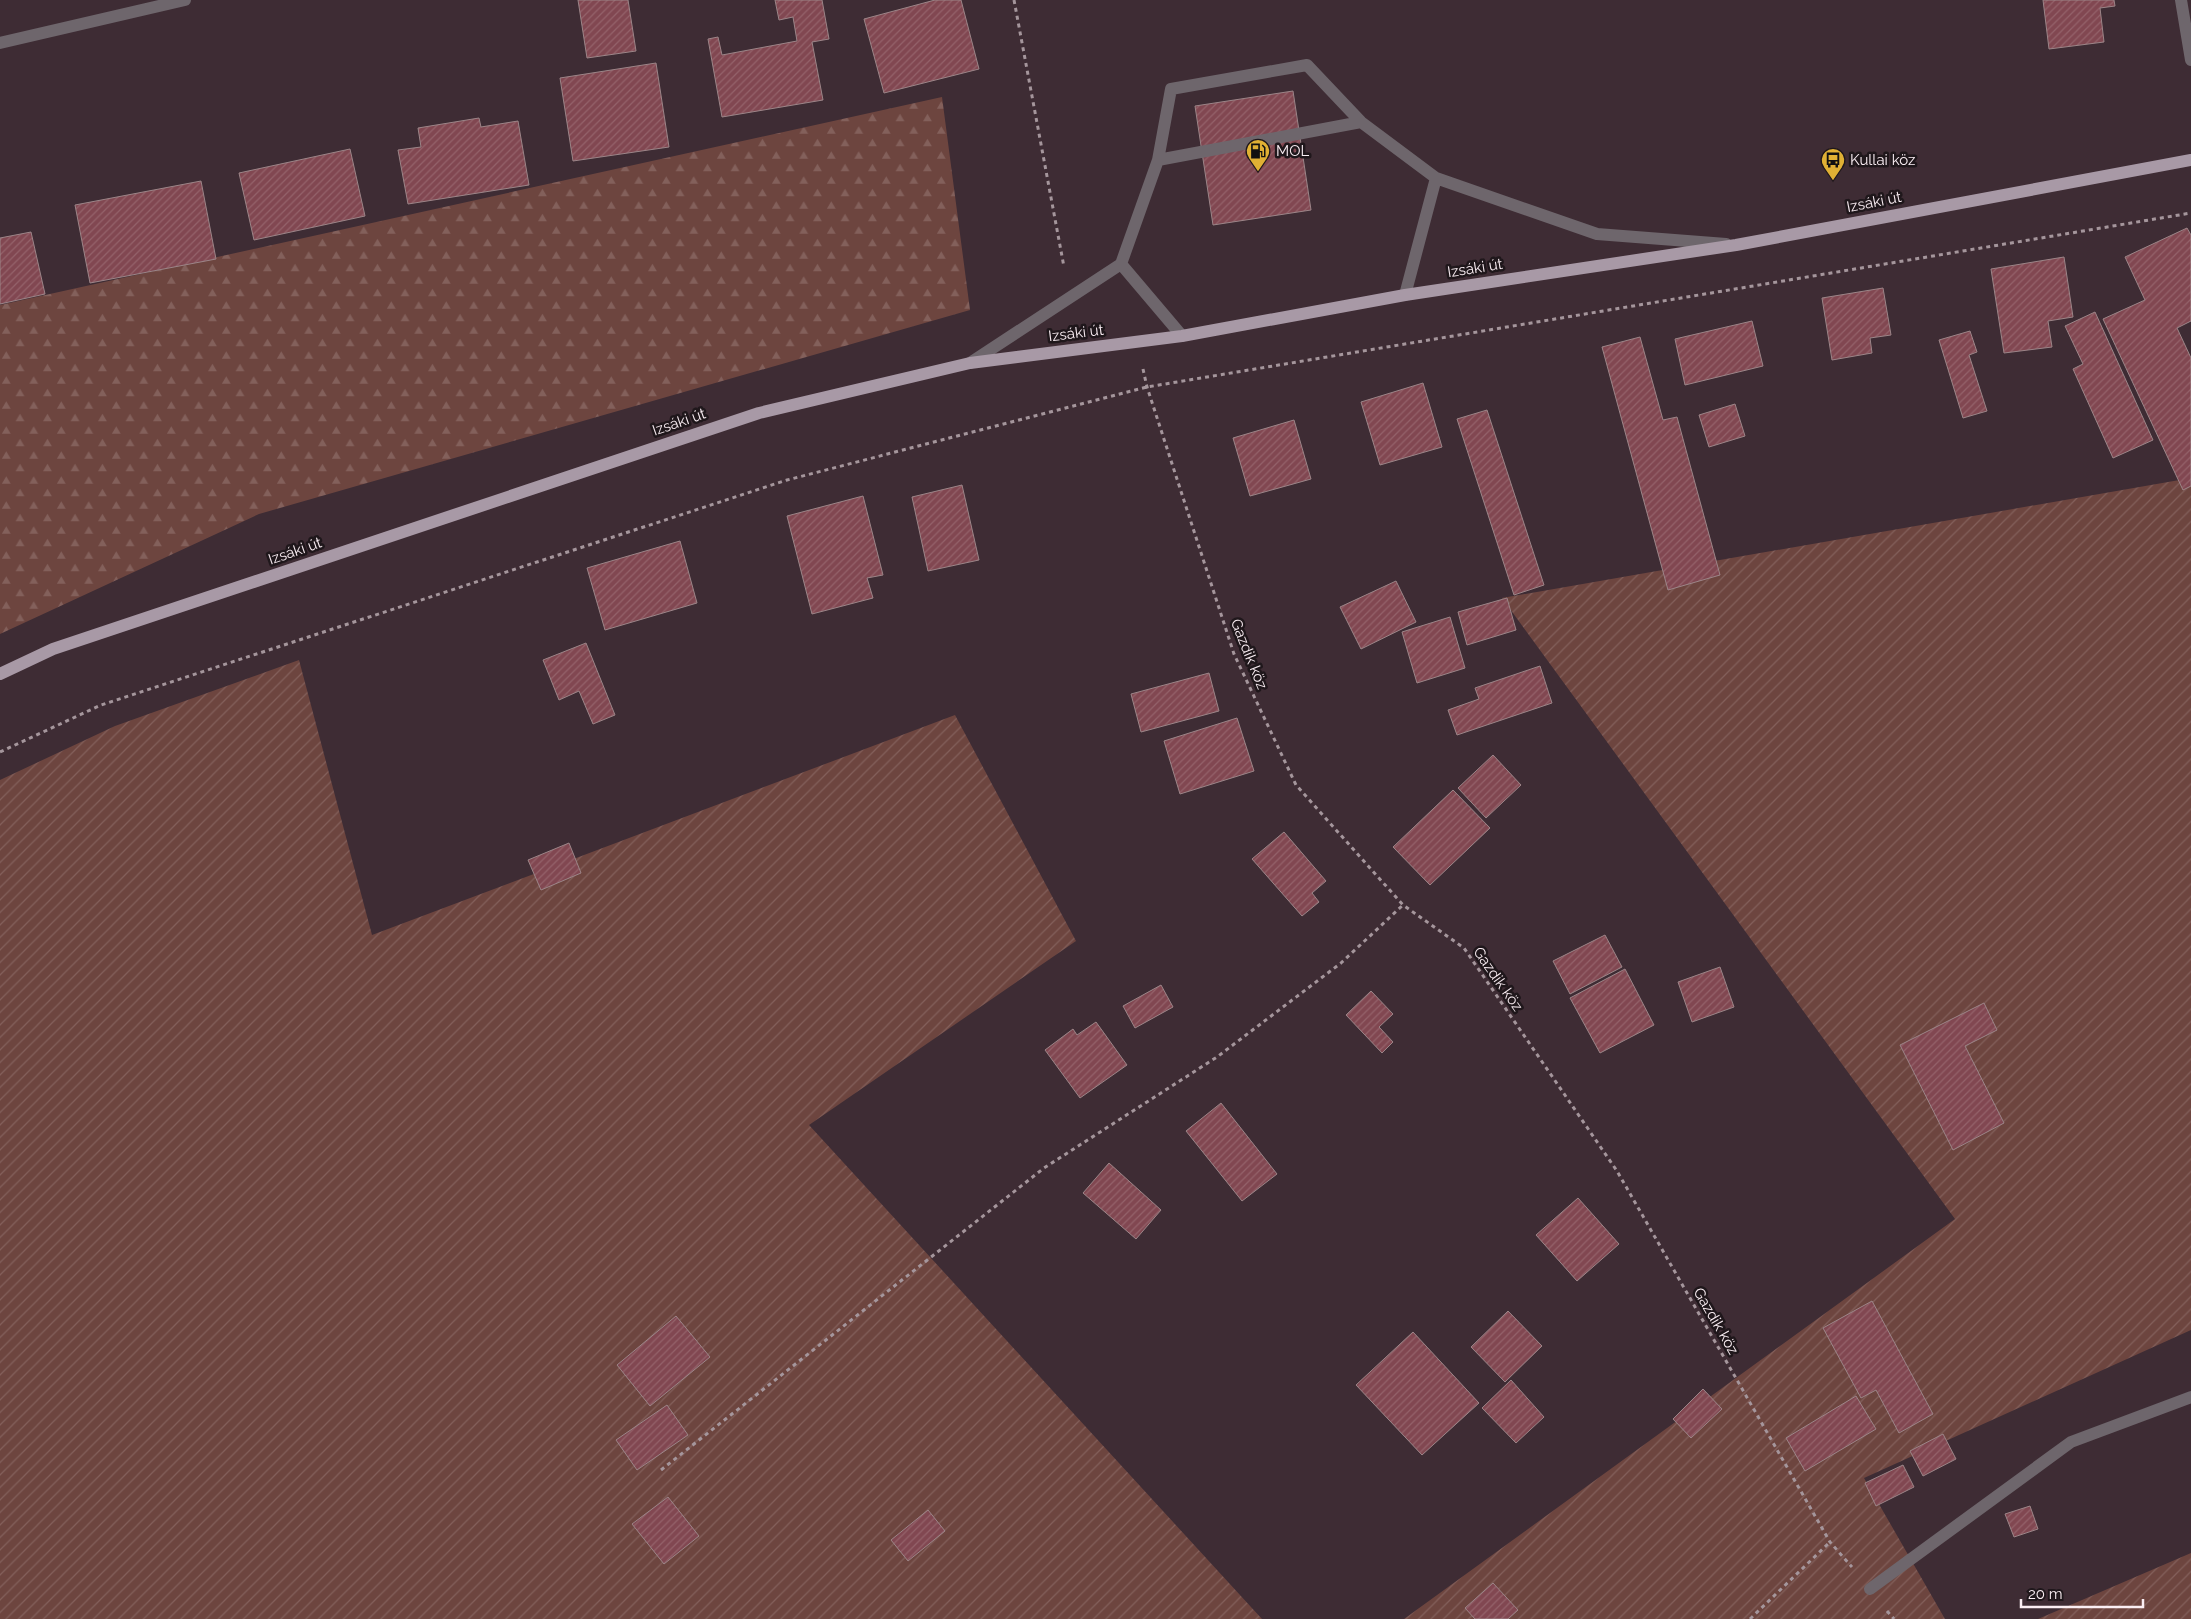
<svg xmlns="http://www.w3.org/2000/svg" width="2191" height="1619" viewBox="0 0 2191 1619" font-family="Raleway,sans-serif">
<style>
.forest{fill:url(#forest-firs)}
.garden{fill:url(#garden-furrows)}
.building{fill:url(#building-hatch);stroke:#9c8588}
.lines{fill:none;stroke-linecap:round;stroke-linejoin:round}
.path{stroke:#a5969c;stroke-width:3;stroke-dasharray:4 4;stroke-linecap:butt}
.lane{stroke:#6e666c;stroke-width:12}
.street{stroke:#6e666c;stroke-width:12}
.primary{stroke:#a899a6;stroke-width:12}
.labels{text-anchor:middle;stroke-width:5;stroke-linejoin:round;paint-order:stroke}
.poi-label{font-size:15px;fill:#faeef3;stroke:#1f171b;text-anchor:start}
.street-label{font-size:15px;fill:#faeef3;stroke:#1f171b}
</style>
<defs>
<pattern id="forest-firs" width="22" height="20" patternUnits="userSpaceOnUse" patternTransform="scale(1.25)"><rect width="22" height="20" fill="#6d453f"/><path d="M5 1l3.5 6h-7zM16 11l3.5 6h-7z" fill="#83605b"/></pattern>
<pattern id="garden-furrows" width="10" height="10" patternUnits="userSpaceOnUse" patternTransform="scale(1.25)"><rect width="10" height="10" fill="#6d453f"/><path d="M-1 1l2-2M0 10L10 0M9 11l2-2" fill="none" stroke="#83605b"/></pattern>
<pattern id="building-hatch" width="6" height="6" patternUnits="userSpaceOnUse" patternTransform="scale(1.25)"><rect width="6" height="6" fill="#814751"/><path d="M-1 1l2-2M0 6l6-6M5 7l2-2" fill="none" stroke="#94626a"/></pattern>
</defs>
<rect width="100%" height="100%" fill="#3e2c34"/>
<!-- forest -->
<path class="forest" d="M 942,97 L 970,310 L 259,514 L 0,634 L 0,305 Z"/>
<!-- garden -->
<path class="garden" d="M 2191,478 L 2191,1330 L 1864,1478 L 1945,1619 L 1404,1619 L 1955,1219 L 1502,598 Z
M 299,660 L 372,935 L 955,715 L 1076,941 L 809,1125 L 1262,1619 L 0,1619 L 0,780 L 115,726 Z
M 2191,1553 L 2191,1619 L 2038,1619 Z"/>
<!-- building -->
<path class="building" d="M 578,0 L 628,0 L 636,51 L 587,58 Z
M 775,0 L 822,0 L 829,39 L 812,42 L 823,100 L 722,117 L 708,39 L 718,37 L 722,55 L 797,41 L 793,17 L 779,20 Z
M 935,0 L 961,0 L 979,69 L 884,93 L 864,19 Z
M 2043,0 L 2114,0 L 2115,6 L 2100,8 L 2104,42 L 2049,49 Z
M 656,63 L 669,147 L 573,161 L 560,78 Z
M 1293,91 L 1311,210 L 1213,225 L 1195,106 Z
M 479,118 L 481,127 L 518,121 L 529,185 L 408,204 L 398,150 L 421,147 L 418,128 Z
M 350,149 L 365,216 L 254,240 L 239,173 Z
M 201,181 L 216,259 L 90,283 L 75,205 Z
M 2187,228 L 2191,235 L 2191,321 L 2177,328 L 2191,358 L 2191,486 L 2183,490 L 2103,319 L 2145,300 L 2125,257 Z
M 31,232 L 45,294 L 0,304 L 0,238 Z
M 2064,257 L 2073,317 L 2048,321 L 2052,347 L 2004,353 L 1991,269 Z
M 1883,288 L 1891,335 L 1870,338 L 1872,353 L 1832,360 L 1822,298 Z
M 2095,312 L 2153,440 L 2113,458 L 2073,369 L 2083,364 L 2065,326 Z
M 1752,321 L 1763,366 L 1685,385 L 1675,339 Z
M 1970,331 L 1977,352 L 1969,355 L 1987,411 L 1963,418 L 1939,340 Z
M 1640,337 L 1663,420 L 1677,417 L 1720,575 L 1668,590 L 1602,347 Z
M 1423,383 L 1442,447 L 1380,465 L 1361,402 Z
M 1735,404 L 1745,436 L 1709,447 L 1699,415 Z
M 1487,410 L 1544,585 L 1514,595 L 1457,419 Z
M 1294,420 L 1311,479 L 1250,496 L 1233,438 Z
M 962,485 L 979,560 L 928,571 L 912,497 Z
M 863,496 L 883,575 L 867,578 L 873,598 L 812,614 L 787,516 Z
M 680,541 L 697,603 L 605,630 L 587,568 Z
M 1396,581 L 1416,622 L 1361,649 L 1340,607 Z
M 1507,598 L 1516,630 L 1467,645 L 1458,612 Z
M 1450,617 L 1465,668 L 1417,683 L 1402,632 Z
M 586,643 L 615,715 L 593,724 L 579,691 L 559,700 L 543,660 Z
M 1540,666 L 1552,703 L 1457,735 L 1448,710 L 1479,699 L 1475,688 Z
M 1209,673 L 1219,711 L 1141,732 L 1131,694 Z
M 1237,718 L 1254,771 L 1180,794 L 1164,741 Z
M 1493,755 L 1521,785 L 1486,818 L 1458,788 Z
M 1453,790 L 1490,828 L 1430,885 L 1393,847 Z
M 1284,832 L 1326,881 L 1312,893 L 1319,902 L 1302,916 L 1252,859 Z
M 569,843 L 581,873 L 541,890 L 528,860 Z
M 1605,935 L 1622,967 L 1570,994 L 1553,961 Z
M 1720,967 L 1734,1007 L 1692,1022 L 1678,982 Z
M 1625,969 L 1654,1025 L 1600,1053 L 1570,998 Z
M 1161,985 L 1173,1007 L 1135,1028 L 1123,1006 Z
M 1371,991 L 1393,1014 L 1379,1027 L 1393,1042 L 1382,1053 L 1346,1015 Z
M 1984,1003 L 1997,1030 L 1965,1046 L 2004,1123 L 1953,1150 L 1900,1045 Z
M 1096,1022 L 1127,1065 L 1080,1098 L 1045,1050 L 1073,1029 L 1077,1035 Z
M 1221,1103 L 1277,1174 L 1242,1201 L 1186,1131 Z
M 1109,1163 L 1161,1210 L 1136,1239 L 1083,1193 Z
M 1578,1198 L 1619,1244 L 1577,1281 L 1536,1235 Z
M 1872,1301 L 1933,1414 L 1899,1433 L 1876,1390 L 1861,1398 L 1823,1328 Z
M 1508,1311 L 1542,1346 L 1505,1382 L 1471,1347 Z
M 676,1316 L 710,1357 L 650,1406 L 617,1365 Z
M 1413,1332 L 1479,1403 L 1422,1455 L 1356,1385 Z
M 1511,1380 L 1544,1417 L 1516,1443 L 1482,1408 Z
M 1703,1389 L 1722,1409 L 1691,1438 L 1673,1419 Z
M 1856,1396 L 1876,1429 L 1805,1471 L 1786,1438 Z
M 667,1405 L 688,1435 L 637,1470 L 616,1440 Z
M 1943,1434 L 1956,1459 L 1923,1476 L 1910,1451 Z
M 1903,1465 L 1914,1487 L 1876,1506 L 1865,1483 Z
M 668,1497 L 699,1536 L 664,1564 L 632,1524 Z
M 2030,1506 L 2038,1529 L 2014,1537 L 2005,1514 Z
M 928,1510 L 945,1531 L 908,1561 L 891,1540 Z
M 1493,1583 L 1518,1610 L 1508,1619 L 1475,1619 L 1465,1608 Z"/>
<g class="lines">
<!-- path -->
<path class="path" d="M 1014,0 L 1064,267
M 1143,369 L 1147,387 L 1234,654 L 1296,785 L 1403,905 L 1464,948 L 1617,1171 L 1830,1542 L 1852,1567
M 0,752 L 101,705 L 787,480 L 1147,387 L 2191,213
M 661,1470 L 1044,1168 L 1217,1057 L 1341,963 L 1403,905
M 1887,1611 L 1894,1619
M 1750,1619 L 1830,1542"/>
<!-- lane -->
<path class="lane" d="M 1158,160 L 1361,122
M 1121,264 L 1182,336
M 1405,295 L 1436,178
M 970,363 L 1121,264 L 1158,160 L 1171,89 L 1307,65 L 1361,122 L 1436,178 L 1597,234 L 1726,244"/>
<!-- street -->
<path class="street" d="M 2181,0 L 2191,60
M 0,43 L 185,0
M 1870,1589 L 2071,1442 L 2191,1397"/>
<!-- primary -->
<path class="primary" d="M 0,674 L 53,649 L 759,413 L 970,363 L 1182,336 L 1405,295 L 1736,245 L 2191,160"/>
</g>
<!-- icons -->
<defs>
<g id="fuel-pin" transform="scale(1.25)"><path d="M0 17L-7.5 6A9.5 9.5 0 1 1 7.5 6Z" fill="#e0b034" stroke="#1f171b"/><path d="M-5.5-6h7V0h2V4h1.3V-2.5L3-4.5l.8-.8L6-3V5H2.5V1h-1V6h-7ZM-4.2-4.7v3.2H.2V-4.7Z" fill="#111"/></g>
<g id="bus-pin" transform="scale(1.25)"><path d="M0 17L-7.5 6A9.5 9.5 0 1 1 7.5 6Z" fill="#e0b034" stroke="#1f171b"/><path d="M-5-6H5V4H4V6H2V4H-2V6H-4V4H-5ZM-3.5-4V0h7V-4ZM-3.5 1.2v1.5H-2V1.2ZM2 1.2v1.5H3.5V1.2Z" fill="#111"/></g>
</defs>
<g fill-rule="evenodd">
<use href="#fuel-pin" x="1258" y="151"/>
<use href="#bus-pin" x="1833" y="160"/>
</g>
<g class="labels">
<!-- poi labels -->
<g class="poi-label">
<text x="1276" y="156">MOL</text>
<text x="1850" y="165">Kullai köz</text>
</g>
<!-- street labels -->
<g class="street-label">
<text transform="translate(1874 202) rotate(-11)" y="5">Izsáki út</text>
<text transform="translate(1475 268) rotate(-9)" y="5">Izsáki út</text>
<text transform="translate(1076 333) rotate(-7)" y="5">Izsáki út</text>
<text transform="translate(679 422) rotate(-19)" y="5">Izsáki út</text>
<text transform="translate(295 551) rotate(-19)" y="5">Izsáki út</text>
<text transform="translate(1249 654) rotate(68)" y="5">Gazdik köz</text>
<text transform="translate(1498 979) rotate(55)" y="5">Gazdik köz</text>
<text transform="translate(1716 1321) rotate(60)" y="5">Gazdik köz</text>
</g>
</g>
<!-- scale -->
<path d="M2021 1599v8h122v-8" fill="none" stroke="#faeef3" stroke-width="2.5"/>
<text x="2028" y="1599" font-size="15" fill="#faeef3" stroke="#1f171b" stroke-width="4" paint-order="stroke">20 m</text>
</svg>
